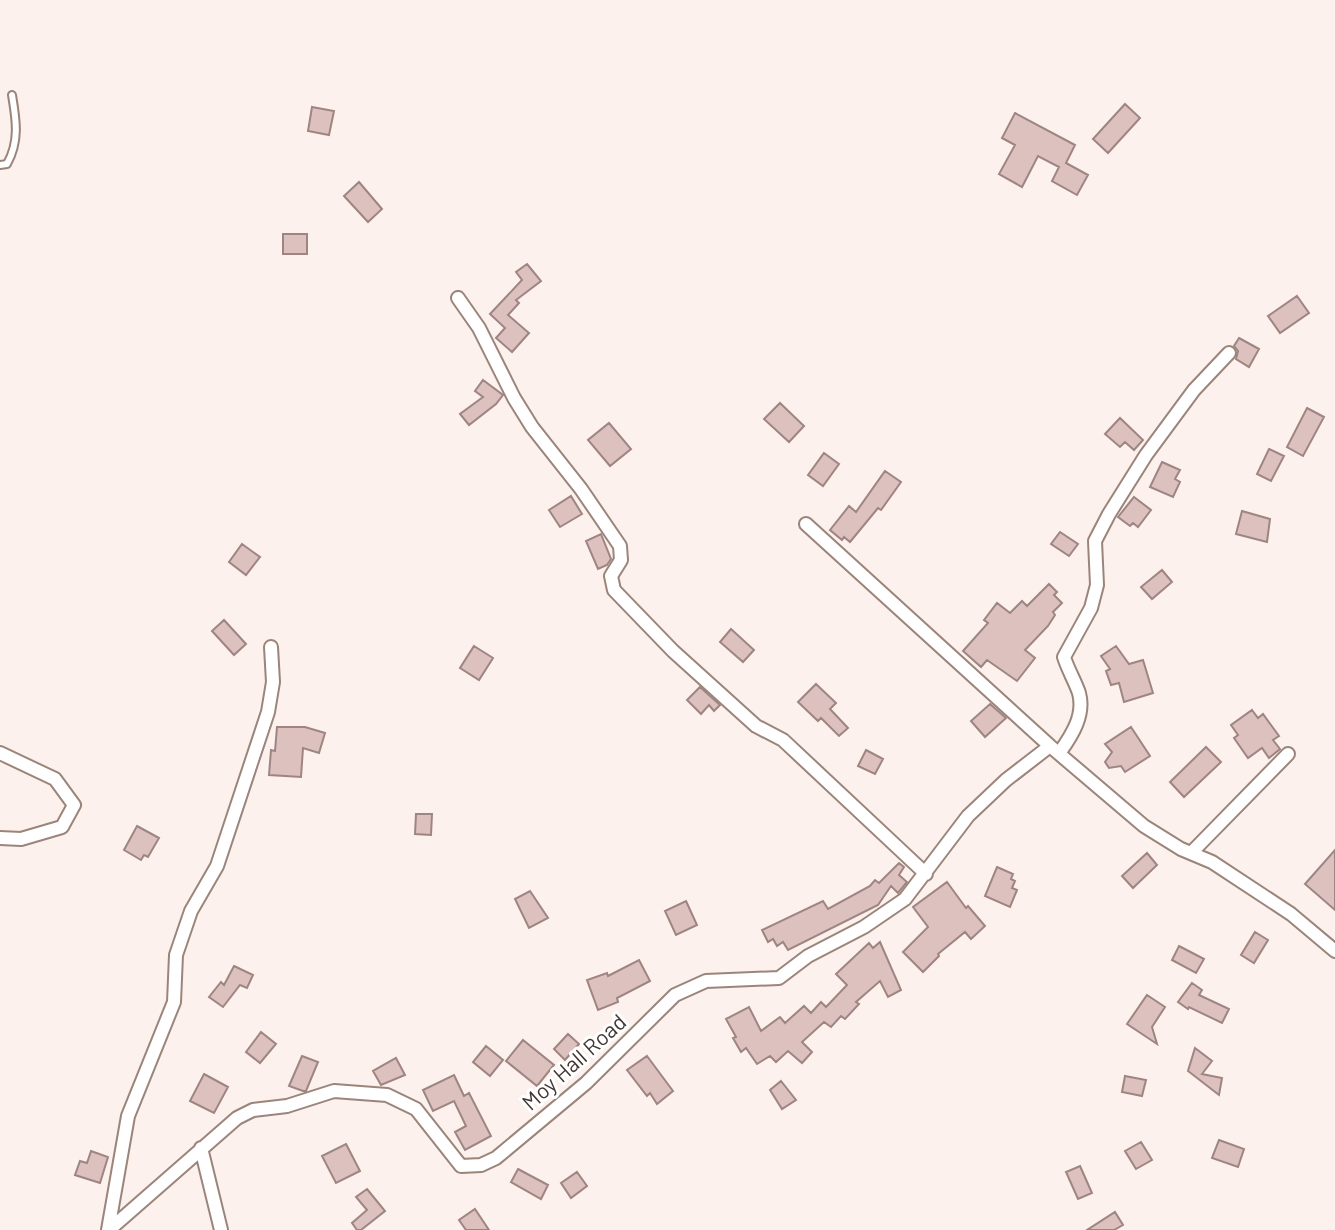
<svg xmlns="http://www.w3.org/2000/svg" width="1335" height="1230" viewBox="0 0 1335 1230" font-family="Barlow,sans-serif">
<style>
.building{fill:#dcc1be;stroke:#9e8582;stroke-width:2}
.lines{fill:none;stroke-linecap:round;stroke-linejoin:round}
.lane-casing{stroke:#9b857b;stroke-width:10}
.street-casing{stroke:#9b857b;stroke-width:16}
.lane{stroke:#fff;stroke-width:6}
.street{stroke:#fff;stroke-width:12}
.labels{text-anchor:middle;stroke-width:6;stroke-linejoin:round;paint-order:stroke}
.street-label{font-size:22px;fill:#403632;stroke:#fff}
</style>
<rect width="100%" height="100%" fill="#fcf1ed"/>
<!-- building -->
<path class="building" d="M 1125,104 L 1140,118 L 1108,153 L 1093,139 Z
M 312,107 L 334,111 L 329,135 L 308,131 Z
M 1015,113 L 1075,145 L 1066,163 L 1088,175 L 1077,195 L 1052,181 L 1059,167 L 1038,156 L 1022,187 L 999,174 L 1015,145 L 1002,138 Z
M 359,182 L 382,209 L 368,222 L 344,196 Z
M 283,234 L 307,234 L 307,254 L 283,254 Z
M 527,264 L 541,281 L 516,300 L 519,303 L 508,315 L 529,333 L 512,352 L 496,338 L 505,328 L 490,314 L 522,280 L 516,272 Z
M 1297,296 L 1309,313 L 1280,333 L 1268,316 Z
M 1239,338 L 1259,349 L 1249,367 L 1236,359 L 1238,351 L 1234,346 Z
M 483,380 L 503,395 L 496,404 L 469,425 L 460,414 L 483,397 L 475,391 Z
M 780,403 L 804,426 L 789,442 L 764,419 Z
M 1307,408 L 1324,417 L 1303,456 L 1287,447 Z
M 1120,418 L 1143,440 L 1134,450 L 1125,442 L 1120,447 L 1105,434 Z
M 609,423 L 631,449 L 610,466 L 588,440 Z
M 1269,449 L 1284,456 L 1271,481 L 1257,474 Z
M 824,453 L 839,464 L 823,486 L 808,475 Z
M 1162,462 L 1180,470 L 1175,479 L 1180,482 L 1173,497 L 1150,487 Z
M 885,471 L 901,482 L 881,510 L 878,508 L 850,542 L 844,537 L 842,540 L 830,530 L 849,506 L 856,512 Z
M 571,496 L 582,514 L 560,527 L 549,510 Z
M 1134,497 L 1151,510 L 1138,527 L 1133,523 L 1130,526 L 1118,517 Z
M 1242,511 L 1270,519 L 1267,542 L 1236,534 Z
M 1060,532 L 1078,544 L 1069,556 L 1051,544 Z
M 601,534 L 611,559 L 607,565 L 598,569 L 586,541 Z
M 242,544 L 260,557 L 246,575 L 229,562 Z
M 1162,570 L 1172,582 L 1152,599 L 1141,587 Z
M 1049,584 L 1057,592 L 1054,595 L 1062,603 L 1053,612 L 1055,615 L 1048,626 L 1025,650 L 1035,658 L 1017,681 L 987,660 L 981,667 L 963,651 L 988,623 L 984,620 L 997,603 L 1010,613 L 1022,601 L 1027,606 Z
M 224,620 L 246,644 L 234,655 L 212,631 Z
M 731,629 L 754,650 L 743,662 L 720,642 Z
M 474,646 L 493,658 L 479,680 L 460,668 Z
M 1116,646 L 1129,664 L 1143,660 L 1153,693 L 1124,702 L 1119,683 L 1111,685 L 1106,671 L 1110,669 L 1101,656 Z
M 816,684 L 836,703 L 830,709 L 848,728 L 839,736 L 821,718 L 818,721 L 798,702 Z
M 700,687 L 720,705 L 714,711 L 709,705 L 701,714 L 687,700 Z
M 990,704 L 1006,718 L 985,737 L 971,721 Z
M 1252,710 L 1258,718 L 1263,714 L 1279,736 L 1273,740 L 1280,749 L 1269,758 L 1262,748 L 1248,758 L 1234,738 L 1238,735 L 1231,725 Z
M 277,727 L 305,727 L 325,733 L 319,753 L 303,748 L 301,777 L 269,775 L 271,750 L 275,751 Z
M 1131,727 L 1150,756 L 1125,772 L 1121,766 L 1109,768 L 1105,762 L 1112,752 L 1105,744 Z
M 1206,747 L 1221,762 L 1184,797 L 1170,782 Z
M 866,750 L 883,759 L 875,774 L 858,766 Z
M 416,814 L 432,814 L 431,835 L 415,834 Z
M 137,826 L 159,838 L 148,857 L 144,855 L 141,860 L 124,850 Z
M 1335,850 L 1335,910 L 1305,884 Z
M 1147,853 L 1157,865 L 1133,888 L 1122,876 Z
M 899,863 L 904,867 L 899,875 L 907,882 L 898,893 L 891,886 L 878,905 L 788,950 L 783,942 L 777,946 L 773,939 L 768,942 L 762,930 L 823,901 L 828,909 L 870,886 L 875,880 L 879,883 Z
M 997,867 L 1013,874 L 1011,879 L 1015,881 L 1012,888 L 1017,890 L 1010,907 L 985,896 Z
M 947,882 L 966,908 L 968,906 L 985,926 L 971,939 L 965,932 L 938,954 L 939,956 L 923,972 L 903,952 L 928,927 L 913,907 Z
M 530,891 L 548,918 L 529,928 L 515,899 Z
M 686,901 L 697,925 L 676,935 L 665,911 Z
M 1255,932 L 1268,940 L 1254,963 L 1241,955 Z
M 880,942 L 901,990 L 888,997 L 880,981 L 856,1002 L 859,1004 L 845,1019 L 841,1016 L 831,1027 L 824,1022 L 802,1042 L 812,1052 L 802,1063 L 788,1051 L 776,1062 L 770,1056 L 757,1064 L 746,1048 L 741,1052 L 733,1038 L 736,1037 L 726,1019 L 749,1007 L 761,1031 L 780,1017 L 785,1023 L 804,1006 L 811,1013 L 821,1002 L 826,1007 L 847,985 L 836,974 L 869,943 L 873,948 Z
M 1179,946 L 1204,959 L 1196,973 L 1172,960 Z
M 639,960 L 650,981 L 617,998 L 618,1002 L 598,1010 L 587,980 L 607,973 L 608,976 Z
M 234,966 L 253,975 L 247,988 L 240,985 L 223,1007 L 209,997 L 221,982 L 224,985 Z
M 1192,983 L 1202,990 L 1199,995 L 1229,1009 L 1222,1023 L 1189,1007 L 1188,1009 L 1178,1002 Z
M 1147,995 L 1165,1007 L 1152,1027 L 1157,1044 L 1127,1024 Z
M 261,1032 L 276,1044 L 260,1063 L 246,1052 Z
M 568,1034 L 579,1044 L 565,1060 L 554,1049 Z
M 523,1040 L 554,1065 L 537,1086 L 506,1061 Z
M 486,1046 L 503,1060 L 490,1076 L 473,1062 Z
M 1195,1048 L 1212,1061 L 1202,1074 L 1222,1078 L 1219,1095 L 1188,1071 Z
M 302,1056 L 318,1062 L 306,1091 L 303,1091 L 289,1086 Z
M 647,1056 L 673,1091 L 657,1104 L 650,1093 L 647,1096 L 627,1070 Z
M 396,1058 L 405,1075 L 381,1085 L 373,1071 Z
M 204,1074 L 228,1087 L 214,1113 L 190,1101 Z
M 454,1075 L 464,1096 L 469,1093 L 491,1136 L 465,1150 L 455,1132 L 466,1126 L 454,1101 L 433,1111 L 423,1090 Z
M 1125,1076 L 1146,1080 L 1142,1096 L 1122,1092 Z
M 781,1081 L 796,1100 L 782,1109 L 770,1090 Z
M 1219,1140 L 1244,1149 L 1238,1167 L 1212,1158 Z
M 1141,1142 L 1152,1160 L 1136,1169 L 1125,1151 Z
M 346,1144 L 360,1171 L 336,1183 L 322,1156 Z
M 91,1151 L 108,1157 L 100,1183 L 75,1175 L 80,1161 L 87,1163 Z
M 1080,1166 L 1092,1193 L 1078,1199 L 1066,1172 Z
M 518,1169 L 548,1185 L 541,1199 L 511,1182 Z
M 577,1172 L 587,1186 L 571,1198 L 561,1183 Z
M 367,1189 L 385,1211 L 361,1230 L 357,1230 L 352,1223 L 367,1210 L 356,1197 Z
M 475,1209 L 489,1230 L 466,1230 L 459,1220 Z
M 1115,1212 L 1123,1225 L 1114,1230 L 1087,1230 Z"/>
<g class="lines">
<!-- lane casing -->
<g class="lane-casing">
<path id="lane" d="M 0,165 L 7,164 C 20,141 16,119 12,95"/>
</g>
<!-- street casing -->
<g class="street-casing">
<path id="street" d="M 458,298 L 479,328 L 514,398 L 532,427 L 581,489 L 620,546 L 621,560 L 611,576 L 614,590 L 673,651 L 756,726 L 783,740 L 926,874
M 806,524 L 1050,746 L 1144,826 L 1181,849 L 1212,862 L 1291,914 L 1335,951
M 1060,752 C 1072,735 1085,715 1079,693 C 1075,681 1068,670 1064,657 L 1091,608 L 1097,585 L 1095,541 L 1109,514 L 1146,455 L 1177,413 L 1194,390 L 1229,353
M 0,753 L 55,779 L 74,805 L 62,827 L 21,839 L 0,838
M 1191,853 L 1288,754
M 201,1148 L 221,1230
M 108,1230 L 128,1116 L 174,1002 L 176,955 L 191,911 L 217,866 L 268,712 L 273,682 L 271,647
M 109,1230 L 237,1118 L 253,1110 L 287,1106 L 334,1091 L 387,1095 L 416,1109 L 461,1166 L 481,1165 L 496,1158 L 586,1083 L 675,995 L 706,981 L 779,978 L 808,956 L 864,927 L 905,899 L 968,816 L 1006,780 L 1050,746"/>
</g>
<!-- lane -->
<use href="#lane" class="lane"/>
<!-- street -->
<use href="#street" class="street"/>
</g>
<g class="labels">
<!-- street labels -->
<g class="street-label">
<text transform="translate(574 1062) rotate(-42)" y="8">Moy Hall Road</text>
</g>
</g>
</svg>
